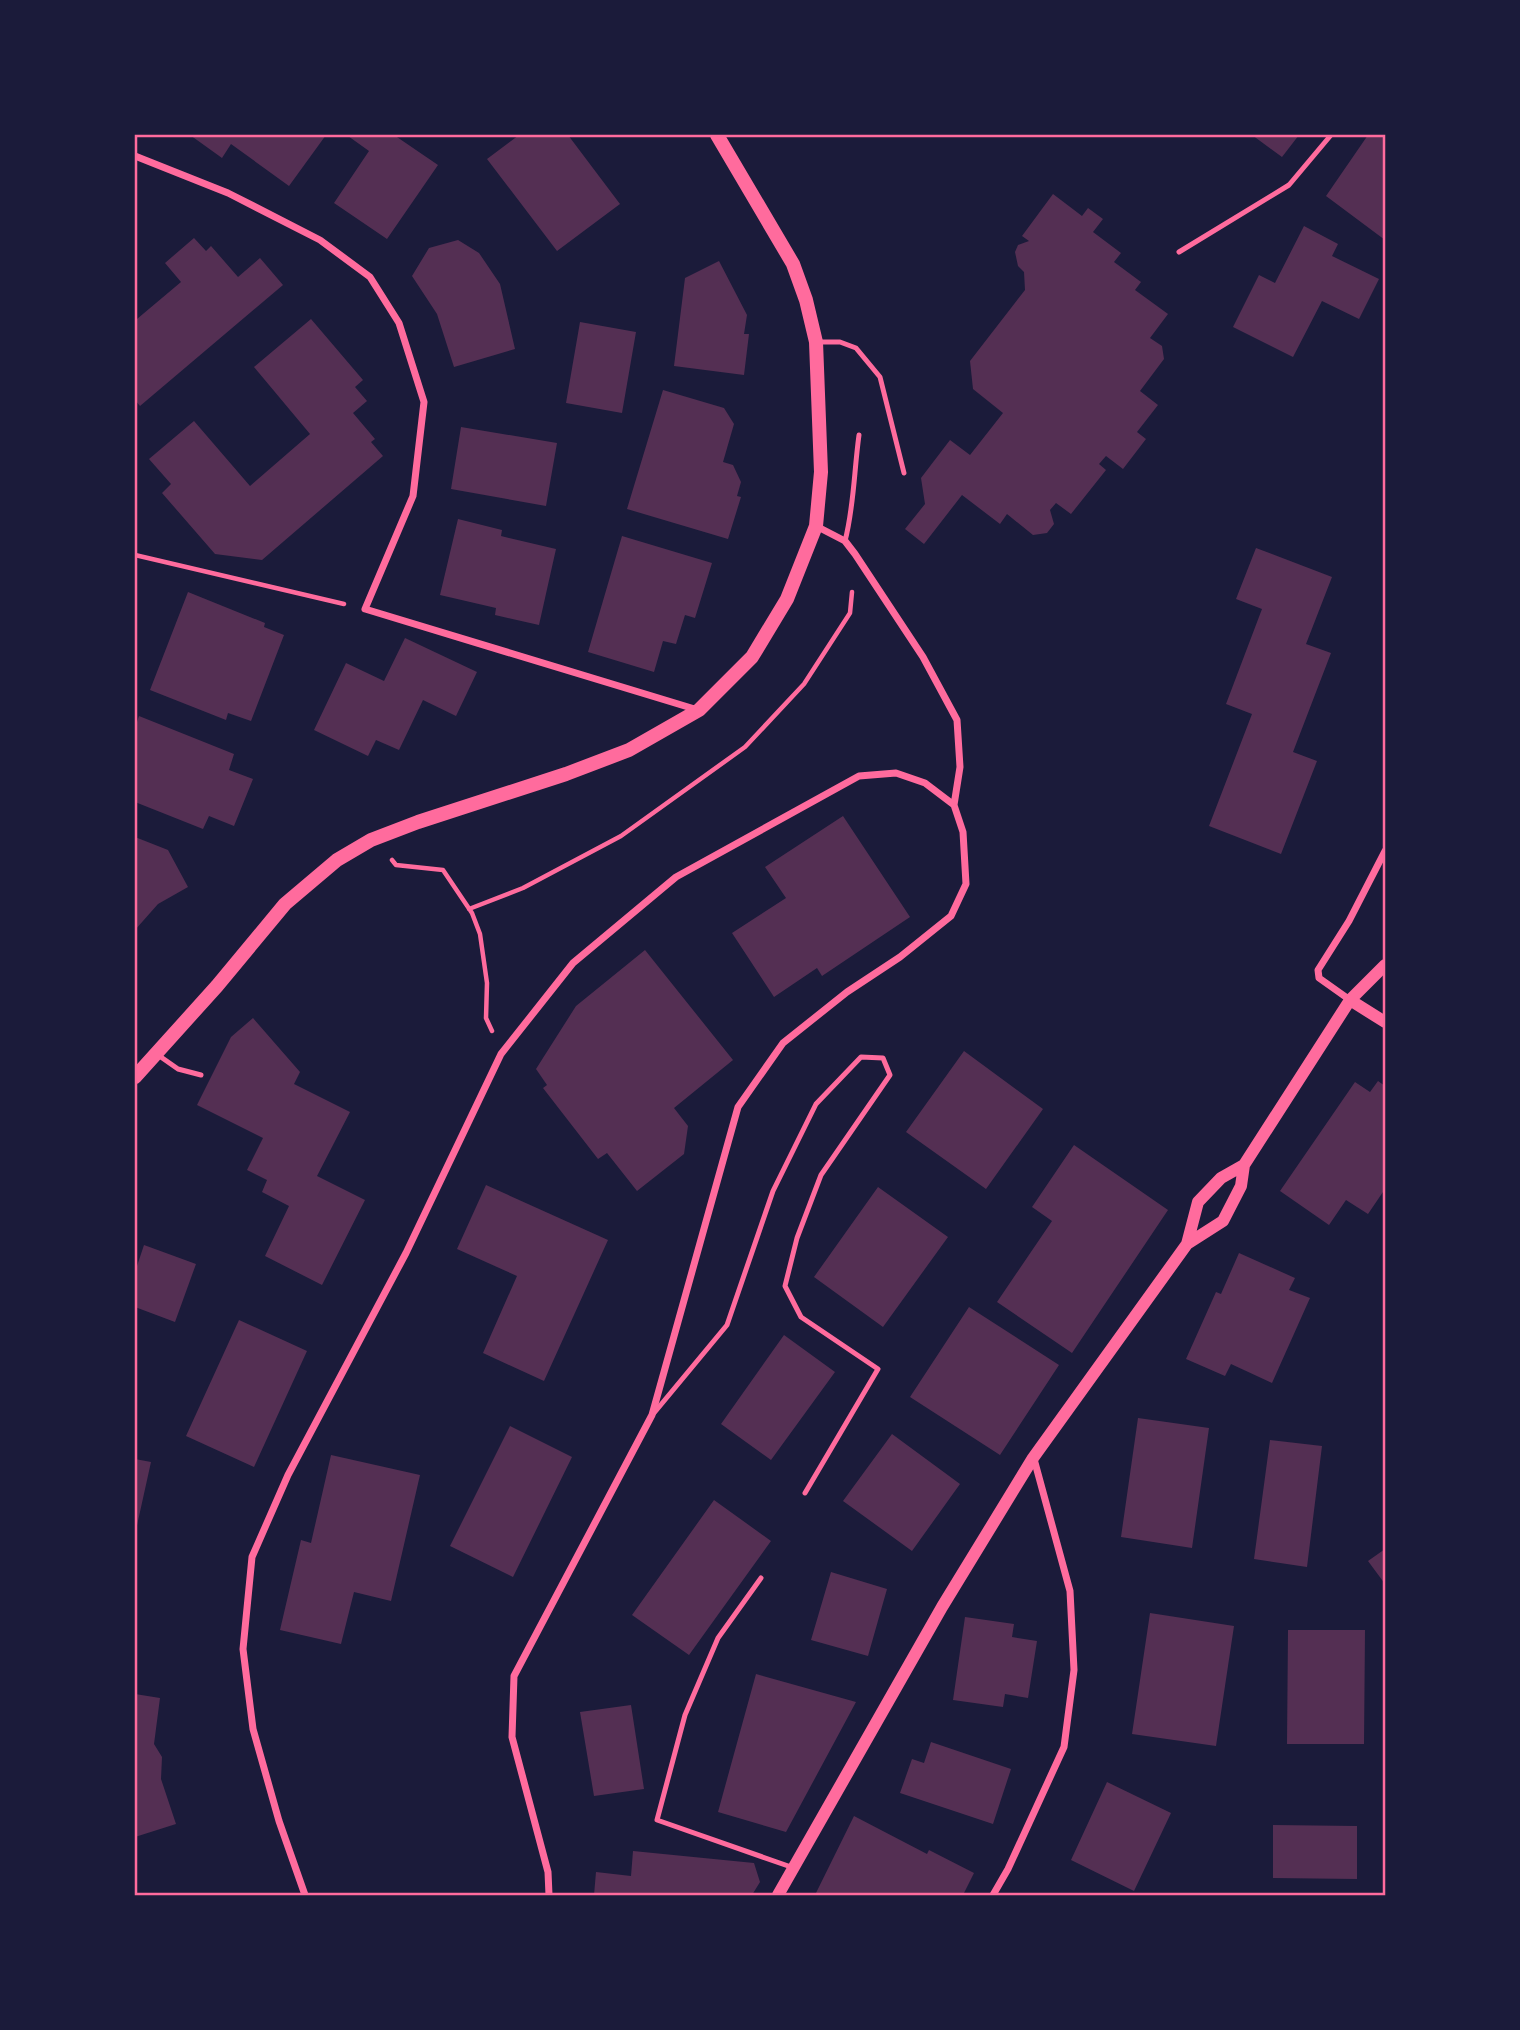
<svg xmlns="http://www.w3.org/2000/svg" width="1520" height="2030" viewBox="0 0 1520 2030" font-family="Ubuntu,sans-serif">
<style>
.building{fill:#542f53}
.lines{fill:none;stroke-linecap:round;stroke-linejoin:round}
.path{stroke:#ff6b9d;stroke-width:4.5}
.service{stroke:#ff6b9d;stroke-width:5}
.minor{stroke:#ff6b9d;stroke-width:7}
.tertiary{stroke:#ff6b9d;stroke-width:12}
.secondary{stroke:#ff6b9d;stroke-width:14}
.neatline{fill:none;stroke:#ff6b9d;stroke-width:2.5}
</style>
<rect width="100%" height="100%" fill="#1b1b3a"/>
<!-- building -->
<path class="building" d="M 190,135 L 326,135 L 289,186 L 231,144 L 222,158 Z
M 349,135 L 394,135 L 438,165 L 387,239 L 334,203 L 369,151 L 348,136 Z
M 519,135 L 568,135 L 620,204 L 557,251 L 487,159 Z
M 1252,135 L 1299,135 L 1282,157 Z
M 1368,135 L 1385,135 L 1385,240 L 1326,196 Z
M 1053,194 L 1082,216 L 1088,208 L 1103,219 L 1093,232 L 1121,253 L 1114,262 L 1141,282 L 1135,290 L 1168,314 L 1150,338 L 1162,346 L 1164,359 L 1140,391 L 1158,405 L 1137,432 L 1146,439 L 1123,469 L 1106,456 L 1099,464 L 1106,470 L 1071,514 L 1056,503 L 1050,510 L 1054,524 L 1047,533 L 1033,535 L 1007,514 L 1000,524 L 962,495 L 924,544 L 905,529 L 925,504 L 921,478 L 950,440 L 970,455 L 1003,413 L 973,389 L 970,361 L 1025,290 L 1024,272 L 1018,266 L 1015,252 L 1018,245 L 1029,241 L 1022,236 Z
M 1304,226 L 1338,244 L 1332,256 L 1379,279 L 1359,319 L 1322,301 L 1293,357 L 1233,327 L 1259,275 L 1275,283 Z
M 194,238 L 206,251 L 211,246 L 238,277 L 260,258 L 283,285 L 140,406 L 135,400 L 135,316 L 137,319 L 181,282 L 165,263 Z
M 458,240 L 479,253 L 500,284 L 515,349 L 454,367 L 437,314 L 412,276 L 429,248 Z
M 719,261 L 747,315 L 744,334 L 749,334 L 744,375 L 674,366 L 685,278 Z
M 311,319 L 363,380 L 355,387 L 367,401 L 353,413 L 375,439 L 371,442 L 383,456 L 262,560 L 215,554 L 162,493 L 171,484 L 149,459 L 194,421 L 250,486 L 310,434 L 254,367 Z
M 580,322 L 636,332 L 622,413 L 566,403 Z
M 663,390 L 724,408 L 734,424 L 723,462 L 733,465 L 741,482 L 737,496 L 741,497 L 728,539 L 627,509 Z
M 461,427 L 557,443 L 546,506 L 451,489 Z
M 458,519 L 502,530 L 501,536 L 556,549 L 539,625 L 495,615 L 496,608 L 440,595 Z
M 622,536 L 712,563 L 695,618 L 685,615 L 676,644 L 663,641 L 654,672 L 588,652 Z
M 1256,548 L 1332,577 L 1306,644 L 1331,653 L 1293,752 L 1317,761 L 1281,854 L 1209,826 L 1252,714 L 1226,704 L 1262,609 L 1236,599 Z
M 188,592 L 265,623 L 264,627 L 284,635 L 251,721 L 228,713 L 226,720 L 150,690 Z
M 405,638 L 477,672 L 456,716 L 423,700 L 399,750 L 376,740 L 368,756 L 314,730 L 346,663 L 384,681 Z
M 139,716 L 234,754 L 229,770 L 253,779 L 234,826 L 209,816 L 203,829 L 135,802 L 135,728 Z
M 843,816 L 910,917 L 822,976 L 817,968 L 774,997 L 732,933 L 786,898 L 765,867 Z
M 135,837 L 168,850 L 188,887 L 158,904 L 135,930 Z
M 645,950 L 733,1060 L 674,1108 L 688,1126 L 684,1154 L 637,1191 L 607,1153 L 598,1159 L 543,1088 L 547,1085 L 536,1069 L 576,1006 Z
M 253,1018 L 300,1072 L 294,1084 L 350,1112 L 317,1176 L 365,1200 L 322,1285 L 265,1256 L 289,1206 L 262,1192 L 267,1180 L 247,1170 L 263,1138 L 197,1105 L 231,1037 Z
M 964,1051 L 1043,1109 L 986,1189 L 906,1132 Z
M 1378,1081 L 1385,1086 L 1385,1189 L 1368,1214 L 1346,1200 L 1329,1225 L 1280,1191 L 1355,1082 L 1370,1092 Z
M 1074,1145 L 1168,1210 L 1072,1353 L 997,1302 L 1052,1221 L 1032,1207 Z
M 486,1185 L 608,1240 L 544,1381 L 483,1353 L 517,1276 L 457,1249 Z
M 878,1187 L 948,1237 L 883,1327 L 814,1277 Z
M 144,1245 L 196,1264 L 175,1322 L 135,1307 L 135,1272 Z
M 1239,1253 L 1295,1278 L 1289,1290 L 1310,1298 L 1272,1383 L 1231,1364 L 1225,1376 L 1186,1359 L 1216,1292 L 1221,1294 Z
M 969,1307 L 1059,1365 L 1000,1455 L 910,1397 Z
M 239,1320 L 307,1351 L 254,1467 L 186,1436 Z
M 784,1335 L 835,1372 L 771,1460 L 721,1424 Z
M 1138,1418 L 1209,1428 L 1192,1548 L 1121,1537 Z
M 510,1426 L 572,1457 L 513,1577 L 450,1546 Z
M 892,1434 L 960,1484 L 912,1551 L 843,1501 Z
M 1270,1440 L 1322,1446 L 1307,1567 L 1254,1559 Z
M 331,1455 L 420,1475 L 391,1601 L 354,1592 L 341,1644 L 280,1630 L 301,1540 L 311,1543 Z
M 135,1459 L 151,1462 L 136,1530 L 135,1530 Z
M 714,1500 L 771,1541 L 689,1655 L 632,1615 Z
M 1385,1549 L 1385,1584 L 1368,1561 Z
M 831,1572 L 887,1589 L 868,1656 L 811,1640 Z
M 1150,1613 L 1234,1626 L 1216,1746 L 1132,1734 Z
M 965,1617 L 1014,1624 L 1012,1637 L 1037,1641 L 1028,1698 L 1005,1694 L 1003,1707 L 953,1700 Z
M 1288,1630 L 1365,1630 L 1364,1744 L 1287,1744 Z
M 756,1674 L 856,1702 L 786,1832 L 718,1812 Z
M 135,1694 L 160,1698 L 154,1744 L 162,1757 L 161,1779 L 176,1824 L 135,1837 Z
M 631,1705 L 644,1789 L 594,1796 L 580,1712 Z
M 931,1742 L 1011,1769 L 993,1824 L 900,1793 L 912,1759 L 924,1763 Z
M 1107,1782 L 1171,1813 L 1134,1891 L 1071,1860 Z
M 854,1816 L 927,1854 L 929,1850 L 974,1873 L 963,1895 L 815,1895 Z
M 1273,1825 L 1357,1826 L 1357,1879 L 1273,1878 Z
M 633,1851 L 754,1863 L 760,1882 L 752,1895 L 594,1895 L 596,1872 L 631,1876 Z"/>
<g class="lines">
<!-- path -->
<path class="path" d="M 135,555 L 344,604
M 392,860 L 396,865 L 443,870 L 472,913 L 480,934 L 487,983 L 486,1018 L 492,1031
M 469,909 L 523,888 L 621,836 L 745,747 L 804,684 L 850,613 L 852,592"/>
<!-- service -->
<path class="service" d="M 1179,252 L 1289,185 L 1331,135
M 816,342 L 840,342 L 856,348 L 880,377 L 904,473
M 845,541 C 854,507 854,471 859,435
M 158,1055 L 178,1069 L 201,1075
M 654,1413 L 727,1325 L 773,1191 L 816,1104 L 861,1057 L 883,1058 L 890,1075 L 821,1175 L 797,1238 L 785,1286 L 801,1317 L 878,1369 L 805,1493
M 761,1578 L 718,1638 L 685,1715 L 657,1820 L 794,1868"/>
<!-- minor -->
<path class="minor" d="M 135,156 L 228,193 L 320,240 L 370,277 L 399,323 L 424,402 L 413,496 L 365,609 L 698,710
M 1350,1000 L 1319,978 L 1318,970 L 1349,921 L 1385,851
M 305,1895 L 279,1821 L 253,1729 L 243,1649 L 252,1557 L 288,1475 L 406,1253 L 501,1054 L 573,963 L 676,877 L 859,776 L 896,773 L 925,783 L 954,805
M 549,1895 L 548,1872 L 512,1737 L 514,1676 L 652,1415 L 738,1107 L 783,1043 L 847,992 L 900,957 L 951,916 L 966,884 L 963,832 L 954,805 L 960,767 L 957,720 L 923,657 L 855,554 L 845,541 L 816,526
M 993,1895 L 1008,1869 L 1064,1747 L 1074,1670 L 1070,1591 L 1034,1459"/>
<!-- tertiary -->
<path class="tertiary" d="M 1350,1000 L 1385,1022
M 1187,1244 L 1223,1221 L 1241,1186 L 1244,1165
M 778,1895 L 942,1607 L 1033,1458 L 1187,1244 L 1198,1202 L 1221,1178 L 1244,1165 L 1350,1000 L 1385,965"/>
<!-- secondary -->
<path class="secondary" d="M 135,1077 L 217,986 L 285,904 L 337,860 L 371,840 L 418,822 L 566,774 L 629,750 L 699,710 L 752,657 L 787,599 L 816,526 L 821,472 L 816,342 L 806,300 L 793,264 L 717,135"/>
</g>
<!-- border -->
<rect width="1520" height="2030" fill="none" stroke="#1b1b3a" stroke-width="273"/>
<rect x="136" y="136" width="1248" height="1758" class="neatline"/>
</svg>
